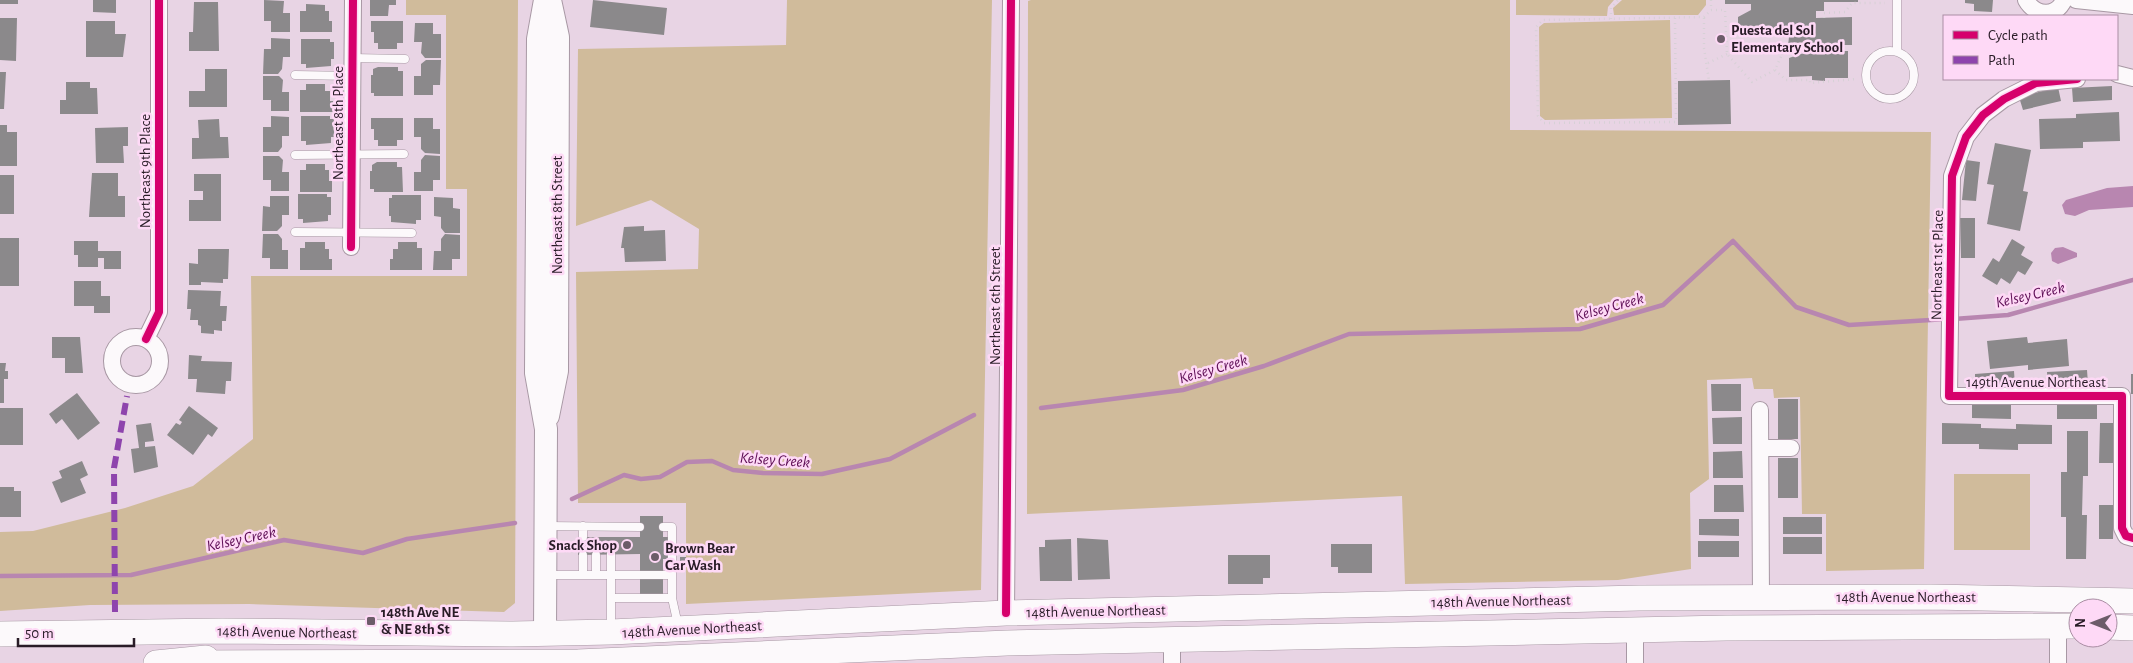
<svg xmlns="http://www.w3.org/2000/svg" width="2133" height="663" viewBox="0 0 2133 663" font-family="'Alegreya Sans',sans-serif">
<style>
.green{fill:#d0bb9b}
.water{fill:#b886b0}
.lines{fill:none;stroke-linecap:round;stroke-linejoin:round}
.stream{stroke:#b886b0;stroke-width:4.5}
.building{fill:#8b898b}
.service-casing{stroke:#a898a4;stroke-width:9}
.minor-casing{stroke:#a898a4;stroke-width:18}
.secondary-casing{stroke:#a898a4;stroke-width:24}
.primary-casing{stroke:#a898a4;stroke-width:26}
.path{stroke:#d7d1d6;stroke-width:2.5;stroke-dasharray:1 4;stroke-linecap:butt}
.service{stroke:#fcf9fb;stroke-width:8}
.minor{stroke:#fcf9fb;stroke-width:16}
.secondary{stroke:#fcf9fb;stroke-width:22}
.primary{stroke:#fcf9fb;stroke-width:25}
.quiet{stroke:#8e44ad;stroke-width:6;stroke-dasharray:12 6;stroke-linecap:butt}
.cycleway-casing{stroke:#fed9f6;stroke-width:11}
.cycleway{stroke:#d6006c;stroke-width:8}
.poi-dot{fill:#6c5c69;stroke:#fed9f6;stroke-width:2}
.labels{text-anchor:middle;stroke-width:5;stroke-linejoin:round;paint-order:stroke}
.poi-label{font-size:15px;font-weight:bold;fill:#291c27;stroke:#fed9f6;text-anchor:start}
.street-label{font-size:15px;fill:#291c27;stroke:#fed9f6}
.water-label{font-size:16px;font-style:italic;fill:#5e0e55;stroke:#fed9f6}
</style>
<rect width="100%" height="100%" fill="#e8d4e4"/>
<!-- green -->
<path class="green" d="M 406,0 L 518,0 L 515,603 L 504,612 L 249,604 L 90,605 L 0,611 L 0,532 L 33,531 L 125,508 L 193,486 L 253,439 L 251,276 L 467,276 L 467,189 L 446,189 L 446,15 L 406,15 Z
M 787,0 L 992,0 L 981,590 L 686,604 L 686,503 L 578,503 L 576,272 L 698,269 L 699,229 L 651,200 L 576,226 L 578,49 L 786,45 Z
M 1031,0 L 1510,0 L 1510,130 L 1931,132 L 1924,569 L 1826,571 L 1826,514 L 1802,514 L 1800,397 L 1774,398 L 1773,389 L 1754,389 L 1752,378 L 1707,380 L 1709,479 L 1690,493 L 1691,569 L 1618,580 L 1405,584 L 1402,496 L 1027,514 L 1028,1 Z
M 1516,0 L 1614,0 L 1608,7 L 1607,16 L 1516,15 Z
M 1622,0 L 1706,0 L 1706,5 L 1698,15 L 1614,15 L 1613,8 Z
M 1670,20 L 1672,118 L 1545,120 L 1540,116 L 1539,27 L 1544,23 Z
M 1954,474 L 2030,474 L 2030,550 L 1954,550 Z"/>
<!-- water -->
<path class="water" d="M 2133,186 L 2133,207 L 2089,210 L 2075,216 L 2065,214 L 2062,205 L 2066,200 L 2107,188 Z
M 2063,247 L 2077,253 L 2077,257 L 2058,264 L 2052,261 L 2051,253 L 2055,248 Z"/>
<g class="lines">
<!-- stream -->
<path class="stream" d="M 1954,319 L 2008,315 L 2133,280
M 1041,408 L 1183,390 L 1264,366 L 1349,334 L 1580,329 L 1663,305 L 1733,241 L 1796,307 L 1849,325 L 1947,319
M 572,499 L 624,475 L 641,479 L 660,477 L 687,462 L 712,461 L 733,470 L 763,473 L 822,474 L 890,459 L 974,415
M 0,576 L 131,575 L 284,540 L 363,553 L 407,539 L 515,523"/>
</g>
<!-- building -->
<path class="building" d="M 0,0 L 18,0 L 18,4 L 0,4 Z
M 93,0 L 116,0 L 116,13 L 93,12 Z
M 264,0 L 284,1 L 283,13 L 290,13 L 290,32 L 271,32 L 271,21 L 264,21 Z
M 370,0 L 396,0 L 396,5 L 389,5 L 388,16 L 370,16 Z
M 593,0 L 667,8 L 664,35 L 590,27 Z
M 1725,0 L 1858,0 L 1858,2 L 1824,2 L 1824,11 L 1816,11 L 1816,18 L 1852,17 L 1852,45 L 1837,45 L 1837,51 L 1848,51 L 1848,78 L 1825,78 L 1825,81 L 1812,80 L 1812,76 L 1789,77 L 1789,58 L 1804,53 L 1804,46 L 1788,46 L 1789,37 L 1783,37 L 1783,34 L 1738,35 L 1738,17 L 1751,10 L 1751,4 L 1725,4 Z
M 1965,0 L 1993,0 L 1992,12 L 1974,11 L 1974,4 L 1965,3 Z
M 194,2 L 218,2 L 219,51 L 189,51 L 189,32 L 193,32 Z
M 306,4 L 325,5 L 325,11 L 329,11 L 329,21 L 332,21 L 332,32 L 300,32 L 300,11 L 306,11 Z
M 0,18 L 17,18 L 16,61 L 0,60 Z
M 86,21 L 115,21 L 115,34 L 126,34 L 123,57 L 86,57 Z
M 371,21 L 403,21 L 403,43 L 397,43 L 397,49 L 378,49 L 378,43 L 374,43 L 374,32 L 371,32 Z
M 415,23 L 433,23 L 433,34 L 441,34 L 441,58 L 425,58 L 421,53 L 422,42 L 414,42 Z
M 271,38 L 290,39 L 290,57 L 283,57 L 282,69 L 278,74 L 263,74 L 264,49 L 271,49 Z
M 301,39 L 330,39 L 330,42 L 334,42 L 334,59 L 331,59 L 331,66 L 306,68 L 306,64 L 301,64 Z
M 426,60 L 441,60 L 440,85 L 433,85 L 433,95 L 414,95 L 414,76 L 421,76 L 421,64 Z
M 378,67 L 398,67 L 398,71 L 403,71 L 403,96 L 374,96 L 374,93 L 371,93 L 371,75 L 373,75 L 373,69 Z
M 205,69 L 227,69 L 227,107 L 189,107 L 189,91 L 205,91 Z
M 0,72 L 6,72 L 4,109 L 0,109 Z
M 263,76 L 279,76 L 283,80 L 282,92 L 289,92 L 289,111 L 271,111 L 271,100 L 263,100 Z
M 1730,80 L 1731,124 L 1678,125 L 1678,81 Z
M 66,82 L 90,82 L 90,88 L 97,88 L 98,114 L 60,114 L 60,100 L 66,100 Z
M 306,84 L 325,84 L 325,91 L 330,91 L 330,101 L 333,101 L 333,112 L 300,112 L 300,90 L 306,90 Z
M 2112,86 L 2112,100 L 2073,102 L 2072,88 Z
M 2058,87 L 2061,101 L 2023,110 L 2019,97 Z
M 2119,112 L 2120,141 L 2083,142 L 2083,148 L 2040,149 L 2039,119 L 2076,118 L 2076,114 Z
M 271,116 L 289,117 L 289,136 L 282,136 L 282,147 L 278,152 L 263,152 L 263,127 L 271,127 Z
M 301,116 L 330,116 L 330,119 L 334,119 L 334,137 L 331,137 L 331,143 L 306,145 L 306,141 L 301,141 Z
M 371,118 L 403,118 L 403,140 L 397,140 L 397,146 L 378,146 L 378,140 L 374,140 L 374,129 L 371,129 Z
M 414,118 L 433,118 L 433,129 L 440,129 L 440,154 L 425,153 L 421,149 L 421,137 L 414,137 Z
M 219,119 L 220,137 L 228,137 L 229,158 L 192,159 L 192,138 L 199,138 L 198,120 Z
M 0,125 L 7,125 L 7,132 L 17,132 L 17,166 L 0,166 Z
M 128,127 L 128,146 L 123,146 L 124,163 L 96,163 L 95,128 Z
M 1995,143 L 2031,150 L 2023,191 L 2028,192 L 2020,231 L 1987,224 L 1994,185 L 1987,184 Z
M 425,155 L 440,156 L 440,180 L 433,180 L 433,191 L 414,191 L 414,172 L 421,172 L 421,160 Z
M 263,156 L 279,156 L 283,160 L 282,172 L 289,172 L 289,191 L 271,191 L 271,180 L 263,180 Z
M 1966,160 L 1980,162 L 1976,201 L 1962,200 Z
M 377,162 L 397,162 L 397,167 L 402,167 L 403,192 L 374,192 L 374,189 L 370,189 L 370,171 L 372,171 L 372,165 Z
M 306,164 L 325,164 L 325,170 L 329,170 L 329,181 L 332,181 L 332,192 L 300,192 L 300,170 L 306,170 Z
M 92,173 L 118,173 L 118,196 L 125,196 L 125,217 L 89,217 Z
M 194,174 L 221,174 L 221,221 L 189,221 L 189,200 L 203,200 L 203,191 L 194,191 Z
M 0,175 L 14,175 L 14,214 L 0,214 Z
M 298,194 L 327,194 L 327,197 L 331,197 L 331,215 L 328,215 L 328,221 L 303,223 L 303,219 L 298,219 Z
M 392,195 L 421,195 L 421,220 L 416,220 L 416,224 L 391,222 L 391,216 L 389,216 L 389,198 L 392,198 Z
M 270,196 L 289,196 L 289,215 L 282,215 L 282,226 L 277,231 L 262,231 L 263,206 L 270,207 Z
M 434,197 L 453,198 L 453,208 L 460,209 L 460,233 L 445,233 L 441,228 L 441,217 L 434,216 Z
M 1960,218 L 1975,218 L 1975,258 L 1961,258 Z
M 644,226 L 644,231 L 665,230 L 666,261 L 625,262 L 624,248 L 621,248 L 624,227 Z
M 263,234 L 278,234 L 282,239 L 282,250 L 288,250 L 288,269 L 270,269 L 270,258 L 262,258 Z
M 445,234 L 460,235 L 460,259 L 452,259 L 452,270 L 433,270 L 434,251 L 441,251 L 441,239 Z
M 0,238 L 19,238 L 19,286 L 0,286 Z
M 2012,239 L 2025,247 L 2021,255 L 2033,262 L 2025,275 L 2018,271 L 2010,284 L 2001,278 L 1997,285 L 1982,276 L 1993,258 L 1999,262 Z
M 74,241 L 98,241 L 98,251 L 121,251 L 121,269 L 104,269 L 104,258 L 98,258 L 98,267 L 78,267 L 78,255 L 74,255 Z
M 305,242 L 325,242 L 325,249 L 329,249 L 329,259 L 332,259 L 332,270 L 300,270 L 300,248 L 305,248 Z
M 398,242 L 417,242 L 417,248 L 422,248 L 422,270 L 390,270 L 390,259 L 393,259 L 393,249 L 398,249 Z
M 198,249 L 229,249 L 228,279 L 223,279 L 223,283 L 201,282 L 201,285 L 189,285 L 189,263 L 198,264 Z
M 74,281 L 101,281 L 101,296 L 110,296 L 110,313 L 94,313 L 94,306 L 74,306 Z
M 188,290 L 221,291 L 220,306 L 227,306 L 226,321 L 222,321 L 222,331 L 214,330 L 214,334 L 201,333 L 201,326 L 198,325 L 198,320 L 190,320 L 191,309 L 187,309 Z
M 52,337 L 80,337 L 83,373 L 65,373 L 65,358 L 52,358 Z
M 2027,337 L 2028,343 L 2067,339 L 2069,366 L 2028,370 L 2028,365 L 1990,369 L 1987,341 Z
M 189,355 L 202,356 L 201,361 L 232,362 L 231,381 L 226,381 L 225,394 L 196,392 L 197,379 L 188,379 Z
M 0,363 L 6,363 L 5,371 L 8,371 L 8,379 L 4,379 L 4,403 L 0,403 Z
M 2087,370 L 2088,384 L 2048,387 L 2047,372 Z
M 2014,371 L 2015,386 L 1975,388 L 1975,374 Z
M 2131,374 L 2133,374 L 2133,394 L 2131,394 Z
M 1711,384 L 1741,384 L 1741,411 L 1712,411 Z
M 77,393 L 100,423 L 78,440 L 62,419 L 56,424 L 49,414 Z
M 1778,399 L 1798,399 L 1798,439 L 1778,439 Z
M 1972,404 L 2011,404 L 2011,419 L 1972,418 Z
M 2057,404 L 2097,405 L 2097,419 L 2057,419 Z
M 189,406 L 218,428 L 212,437 L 208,434 L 193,455 L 167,435 L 176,423 L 180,425 L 182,422 L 179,420 Z
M 0,408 L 23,408 L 23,445 L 0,445 Z
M 1742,417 L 1742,444 L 1713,444 L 1712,418 Z
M 151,423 L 154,441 L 145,442 L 145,447 L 155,446 L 158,467 L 134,473 L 131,449 L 139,448 L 136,425 Z
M 1942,423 L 1981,424 L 1981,428 L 2016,429 L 2016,424 L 2052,425 L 2052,444 L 2018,444 L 2018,450 L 1979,449 L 1979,444 L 1942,444 Z
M 2100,423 L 2114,423 L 2114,463 L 2099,463 Z
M 2067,431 L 2088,431 L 2088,476 L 2083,476 L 2082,515 L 2087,515 L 2086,559 L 2066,559 L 2066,517 L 2061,517 L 2061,472 L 2067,472 Z
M 1742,451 L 1743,478 L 1713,478 L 1713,452 Z
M 1778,458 L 1798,458 L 1798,498 L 1778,498 Z
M 82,461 L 88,475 L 80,479 L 86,493 L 61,503 L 52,482 L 62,478 L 59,471 Z
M 1714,485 L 1743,485 L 1744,512 L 1714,512 Z
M 0,487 L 14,487 L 14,491 L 21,491 L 21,517 L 0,517 Z
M 2099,505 L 2114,505 L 2113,539 L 2099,539 Z
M 640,516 L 663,516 L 663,537 L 670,537 L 670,559 L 663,559 L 663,594 L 640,594 L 640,554 L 578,555 L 578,537 L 640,537 Z
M 1783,517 L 1822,517 L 1822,534 L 1783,534 Z
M 1699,519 L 1739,519 L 1739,536 L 1699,535 Z
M 1783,537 L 1822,537 L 1822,554 L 1783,554 Z
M 1077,538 L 1108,540 L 1110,579 L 1078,580 Z
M 1071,539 L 1072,581 L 1040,581 L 1039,547 L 1045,547 L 1045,540 Z
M 1698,541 L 1739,541 L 1739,557 L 1698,557 Z
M 1331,544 L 1372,544 L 1372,573 L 1338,573 L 1338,567 L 1331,567 Z
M 1228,555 L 1270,555 L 1270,578 L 1263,578 L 1263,584 L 1228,584 Z
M 680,557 L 686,557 L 686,563 L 680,563 Z"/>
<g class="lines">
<!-- service casing -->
<g class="service-casing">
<path id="service" d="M1866 75a24 24 0 1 1 48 0a24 24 0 1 1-48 0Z
M 1897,52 L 1897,0
M 352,58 L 405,59
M 295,75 L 352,76
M 295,155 L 404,154
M 295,232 L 412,233
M 547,526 L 640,527
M 583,526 L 583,537
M 663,527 L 672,527 L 672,598 L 678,625
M 611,554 L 611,630
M 583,555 L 583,575
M 596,555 L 596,575
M 547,575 L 672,575
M 611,598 L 672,598"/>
</g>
<!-- minor casing -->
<g class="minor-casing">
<path id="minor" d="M 2026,0 C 2035,16 2056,18 2064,0
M 2076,0 L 2133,6
M 2117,74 L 2133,78
M 2077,79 L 2036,83 L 2004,99 L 1983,115 L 1966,137 L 1952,176 L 1949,396 L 2122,396 L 2122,528 L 2126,536 L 2133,538
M 351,247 L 353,0
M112 361a24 24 0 1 1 48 0a24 24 0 1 1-48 0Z
M 146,339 L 159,312 L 159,0
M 1760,410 L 1761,598
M 1761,448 L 1791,448
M 1006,613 L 1011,0
M 2058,625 L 2058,663
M 1172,663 L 1172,639
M 1635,663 L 1635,631"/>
</g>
<!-- secondary casing -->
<g class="secondary-casing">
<path id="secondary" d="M 548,416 L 557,371 L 558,37 L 550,0
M 545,633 L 546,429 L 536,373 L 538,39 L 545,0"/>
</g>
<!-- primary casing -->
<g class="primary-casing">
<path id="primary" d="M 2108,627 L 2133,628
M 0,634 L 222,631 L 513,634 L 611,632 L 1006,613 L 1639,598 L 1931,597 L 2133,601
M 156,663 L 206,658
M 190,663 L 578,662 L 1007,643 L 1726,628 L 2078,626"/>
</g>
<!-- path -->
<path class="path" d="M 1711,0 L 1711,10 L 1725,10 L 1727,54 L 1752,82 L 1775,70 L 1788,41
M 1675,18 L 1676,122 L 1544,123 L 1538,116 L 1536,27 L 1543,20 L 1704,17 L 1711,10
M 1704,18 L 1704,48 L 1709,81
M 1824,18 L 1824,13 L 1845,12 L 1852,3 L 1885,3
M 1611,19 L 1611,8 L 1618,0
M 1708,63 L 1727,54
M 1775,70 L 1786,80 L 1810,80 L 1810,83 L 1857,79"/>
<!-- service -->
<use href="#service" class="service"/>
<!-- minor -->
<use href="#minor" class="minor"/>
<!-- secondary -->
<use href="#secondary" class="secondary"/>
<!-- primary -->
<use href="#primary" class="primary"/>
<!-- quiet -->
<path class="quiet" d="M 115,612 L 114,468 L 127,396"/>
<!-- cycleway casing -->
<g class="cycleway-casing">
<path id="cycleway" d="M 2077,79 L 2036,83 L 2004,99 L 1983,115 L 1966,137 L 1952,176 L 1949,396 L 2122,396 L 2122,528 L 2126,536 L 2133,538
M 351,247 L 353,0
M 146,339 L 159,312 L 159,0
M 1006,613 L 1011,0"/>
</g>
<!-- cycleway -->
<use href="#cycleway" class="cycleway"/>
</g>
<!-- markers -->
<g class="poi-dot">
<circle cx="1721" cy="39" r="5"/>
<circle cx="627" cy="545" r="5"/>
<circle cx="655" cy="557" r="5"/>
<rect x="366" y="616" width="10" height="10" rx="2.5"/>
</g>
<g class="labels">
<!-- poi labels -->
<g class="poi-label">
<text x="1731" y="35">Puesta del Sol<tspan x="1731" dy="17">Elementary School</tspan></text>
<text x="617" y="550" text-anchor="end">Snack Shop</text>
<text x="665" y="553">Brown Bear<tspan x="665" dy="17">Car Wash</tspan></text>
<text x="381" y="617">148th Ave NE<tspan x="381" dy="17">&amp; NE 8th St</tspan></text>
</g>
<!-- street labels -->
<g class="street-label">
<text transform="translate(338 123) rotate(-90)" y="5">Northeast 8th Place</text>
<text transform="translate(145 171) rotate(-90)" y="5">Northeast 9th Place</text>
<text transform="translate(557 215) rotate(-90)" y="5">Northeast 8th Street</text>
<text transform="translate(1937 265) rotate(-89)" y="5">Northeast 1st Place</text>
<text transform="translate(995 306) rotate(-90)" y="5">Northeast 6th Street</text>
<text x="2036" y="387">149th Avenue Northeast</text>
<text x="1906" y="602">148th Avenue Northeast</text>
<text transform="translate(1501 601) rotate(-1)" y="5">148th Avenue Northeast</text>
<text transform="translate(1096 611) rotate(-1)" y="5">148th Avenue Northeast</text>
<text transform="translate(692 629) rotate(-3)" y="5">148th Avenue Northeast</text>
<text transform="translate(287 632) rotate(1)" y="5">148th Avenue Northeast</text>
</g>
<!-- water labels -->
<g class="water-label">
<text transform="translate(2030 294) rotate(-13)" y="6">Kelsey Creek</text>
<text transform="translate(1609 306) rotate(-15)" y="6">Kelsey Creek</text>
<text transform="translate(1213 368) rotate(-16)" y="6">Kelsey Creek</text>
<text transform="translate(775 459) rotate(4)" y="6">Kelsey Creek</text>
<text transform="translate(241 538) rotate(-12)" y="6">Kelsey Creek</text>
</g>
</g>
<!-- legend -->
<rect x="1943" y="15" width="175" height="65" fill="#fed9f6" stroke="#a98da3"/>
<rect x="1953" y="31" width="25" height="8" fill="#d6006c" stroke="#a98da3"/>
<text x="1988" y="40" font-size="15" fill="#291c27">Cycle path</text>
<rect x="1953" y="56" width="25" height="8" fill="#8e44ad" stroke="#a98da3"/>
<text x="1988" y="65" font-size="15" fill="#291c27">Path</text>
<!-- north arrow -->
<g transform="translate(2093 623) rotate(270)"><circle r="24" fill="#fed9f6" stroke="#a98da3"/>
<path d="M0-4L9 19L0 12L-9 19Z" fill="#6c5c69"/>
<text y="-8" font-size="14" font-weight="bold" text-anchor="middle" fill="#291c27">N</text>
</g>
<!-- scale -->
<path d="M18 638v8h116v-8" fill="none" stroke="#291c27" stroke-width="2.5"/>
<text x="25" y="638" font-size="15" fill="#291c27" stroke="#fed9f6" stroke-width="4" paint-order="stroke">50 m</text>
</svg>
